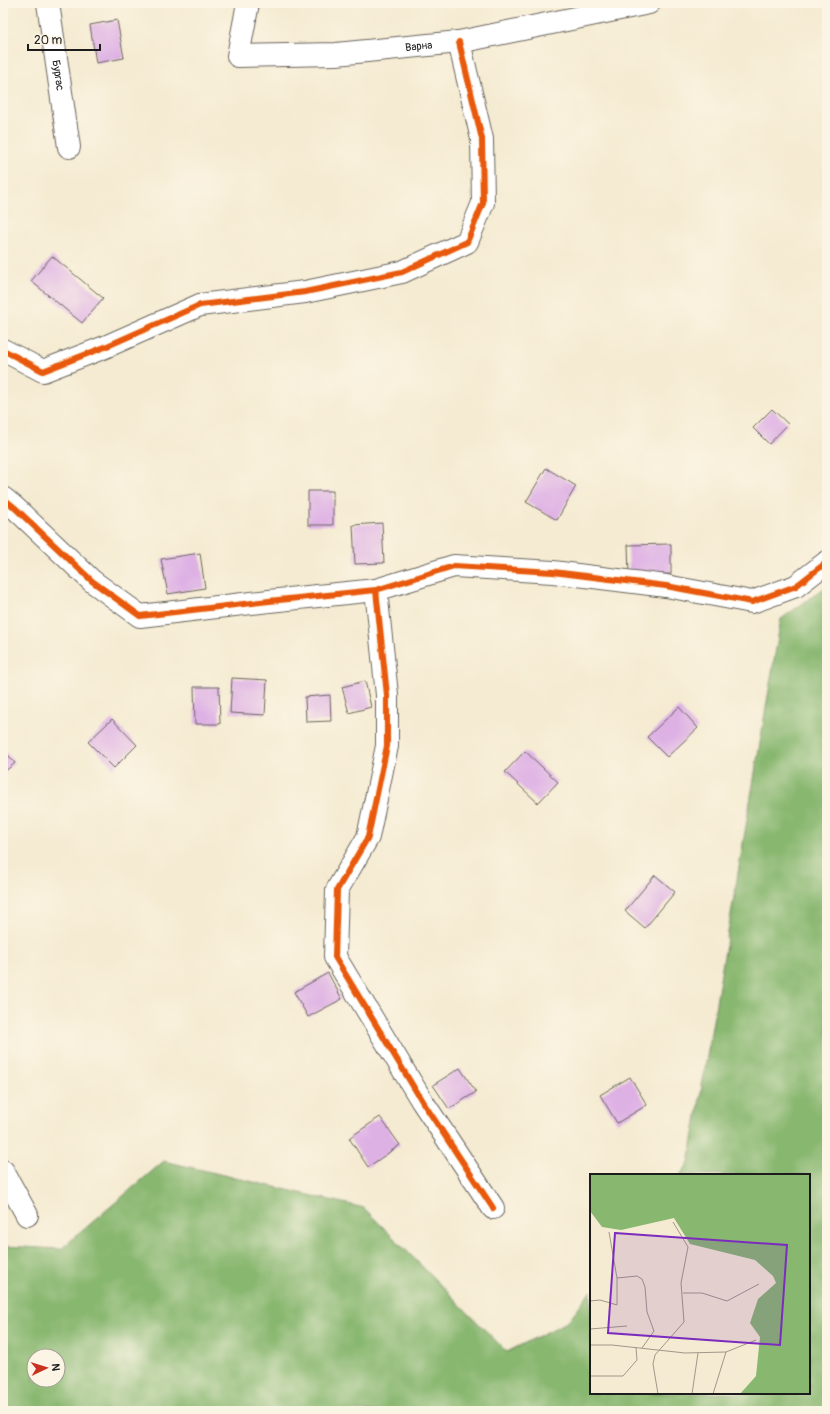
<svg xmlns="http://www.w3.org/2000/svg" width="830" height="1414" viewBox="0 0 830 1414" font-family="Pangolin,sans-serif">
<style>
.forest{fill:#88b770;stroke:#526a46;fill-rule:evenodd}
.building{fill:#deb1e5}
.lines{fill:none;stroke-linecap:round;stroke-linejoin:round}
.minor-casing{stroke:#68645c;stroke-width:24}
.minor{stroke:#fff;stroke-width:22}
.cycleway-casing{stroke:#fcf5e5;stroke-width:8}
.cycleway{stroke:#e8590c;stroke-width:6}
.labels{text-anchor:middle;stroke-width:3.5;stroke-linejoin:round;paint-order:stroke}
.street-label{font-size:11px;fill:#1c1c1c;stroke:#fcf5e5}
.inset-road{fill:none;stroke:#9e9889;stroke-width:1}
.view{fill:#7b2cbf;fill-opacity:0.15;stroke:#7b2cbf;stroke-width:2}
.inset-edge{fill:none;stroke:#1c1c1c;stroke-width:2}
</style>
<rect width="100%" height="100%" fill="#fcf5e5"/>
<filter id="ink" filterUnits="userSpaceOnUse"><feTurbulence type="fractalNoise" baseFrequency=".025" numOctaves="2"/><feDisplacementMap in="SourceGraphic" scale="8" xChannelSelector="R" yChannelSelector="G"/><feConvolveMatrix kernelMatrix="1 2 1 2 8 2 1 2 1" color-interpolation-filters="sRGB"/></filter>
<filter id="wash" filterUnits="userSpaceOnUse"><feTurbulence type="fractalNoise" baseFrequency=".012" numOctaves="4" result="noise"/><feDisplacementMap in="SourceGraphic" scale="16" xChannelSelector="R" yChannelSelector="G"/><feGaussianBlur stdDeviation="0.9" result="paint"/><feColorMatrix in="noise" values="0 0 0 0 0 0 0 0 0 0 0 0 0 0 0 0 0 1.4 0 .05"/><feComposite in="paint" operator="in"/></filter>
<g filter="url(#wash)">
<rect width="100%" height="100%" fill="#f5ebd2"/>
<!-- forest -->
<path class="forest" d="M 827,586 L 827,1411 L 3,1411 L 3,1246 L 61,1249 L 164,1161 L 364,1208 L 507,1352 L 567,1322 L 591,1291 L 591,1393 L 809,1393 L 809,1175 L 680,1175 L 689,1163 L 781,619 ZM 34,1356 L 58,1356 L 58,1380 L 34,1380 Z"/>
<g id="blocks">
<!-- building -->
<path class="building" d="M 117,20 L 124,58 L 96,63 L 90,25 Z
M 52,256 L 103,298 L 82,323 L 31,281 Z
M 772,409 L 788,424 L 769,444 L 753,428 Z
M 546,468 L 576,486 L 557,520 L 526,502 Z
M 308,491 L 333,491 L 333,525 L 308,525 Z
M 382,523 L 384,563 L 355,564 L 353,525 Z
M 671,544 L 671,574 L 629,575 L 628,545 Z
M 200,553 L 205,588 L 168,594 L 161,559 Z
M 232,678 L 267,680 L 265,715 L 230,713 Z
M 365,681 L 371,707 L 349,713 L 342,687 Z
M 194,687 L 219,687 L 220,724 L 195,724 Z
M 330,695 L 331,721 L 306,722 L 305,697 Z
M 679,707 L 698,728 L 667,757 L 647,737 Z
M 112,719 L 137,745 L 114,768 L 88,742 Z
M 3,749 L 15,763 L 3,773 Z
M 525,751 L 558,782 L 538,803 L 505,772 Z
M 655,875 L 675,892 L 645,928 L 625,911 Z
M 328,973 L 342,999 L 308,1017 L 294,992 Z
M 460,1068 L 476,1092 L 449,1109 L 433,1085 Z
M 630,1077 L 647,1105 L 617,1123 L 600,1095 Z
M 380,1117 L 400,1145 L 368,1167 L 349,1138 Z"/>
</g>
</g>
<g filter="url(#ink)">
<use href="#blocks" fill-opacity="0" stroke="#68645c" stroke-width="1"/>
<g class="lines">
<!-- minor casing -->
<g class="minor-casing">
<g id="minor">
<path id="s1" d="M 48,3 L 69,147"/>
<path id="s2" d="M 248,3 L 238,56 L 336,54 L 459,42 L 649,3"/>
<path d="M 3,350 L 43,371 L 105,347 L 200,305 L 305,292 L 402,272 L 467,242 L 483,203 L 482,139 L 459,42"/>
<path d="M 3,498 L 14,507 L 92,581 L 140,616 L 269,601 L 376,590 L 454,566 L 553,572 L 666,586 L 752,602 L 796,586 L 827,562"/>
<path d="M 376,590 L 387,695 L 387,746 L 368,837 L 337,890 L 335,957 L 422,1101 L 493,1208"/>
<path d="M 3,1171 L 27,1215"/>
</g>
</g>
<!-- minor -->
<use href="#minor" class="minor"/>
<!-- cycleway casing -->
<g class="cycleway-casing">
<path id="cycleway" d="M 3,350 L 43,371 L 105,347 L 200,305 L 305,292 L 402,272 L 467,242 L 483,203 L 482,139 L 459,42
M 3,498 L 14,507 L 92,581 L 140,616 L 269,601 L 376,590 L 454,566 L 553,572 L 666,586 L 752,602 L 796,586 L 827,562
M 376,590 L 387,695 L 387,746 L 368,837 L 337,890 L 335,957 L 422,1101 L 493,1208"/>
</g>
<!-- cycleway -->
<use href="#cycleway" class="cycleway"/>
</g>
</g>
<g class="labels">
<!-- street labels -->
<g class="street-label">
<text dy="4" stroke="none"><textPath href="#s2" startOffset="235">Варна</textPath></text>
<text dy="4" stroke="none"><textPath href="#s1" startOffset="73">Бургас</textPath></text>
</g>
</g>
<!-- overview -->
<g transform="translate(590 1174)">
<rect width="220" height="220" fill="#f5ebd2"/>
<path d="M 0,0 L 220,0 L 220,220 L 150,220 L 166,202 L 170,163 L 160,149 L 168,125 L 186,109 L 183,102 L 165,86 L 100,70 L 84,44 L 31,56 L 12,53 L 0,37 Z" fill="#88b770"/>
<path class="inset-road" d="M 27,104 L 47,102 L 52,105 L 55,113 L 57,138 L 64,157 L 52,174M 93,119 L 112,119 L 137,127 L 169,110M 0,127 L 10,126 L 27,131 L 27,104 L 19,58M 0,155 L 37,152M 0,171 L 22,171 L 95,179 L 136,178 L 166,166M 0,202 L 33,202 L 47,186 L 46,173M 68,220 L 63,190 L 65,181 L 94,148 L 91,109 L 98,73 L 83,48M 102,220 L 108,179M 123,220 L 136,178"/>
<path class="view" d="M 25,59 L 197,71 L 190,171 L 18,159 Z"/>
<rect width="220" height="220" class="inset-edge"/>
</g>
<!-- margin -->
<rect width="830" height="1414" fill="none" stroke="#fcf5e5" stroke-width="16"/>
<!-- north arrow -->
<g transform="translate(46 1368) rotate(86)"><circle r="19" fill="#fcf5e5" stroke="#a29e95"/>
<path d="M0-3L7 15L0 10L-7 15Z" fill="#c8321e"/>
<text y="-6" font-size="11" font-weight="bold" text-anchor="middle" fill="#1c1c1c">N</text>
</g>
<!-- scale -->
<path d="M28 44v6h72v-6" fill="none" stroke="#1c1c1c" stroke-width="2"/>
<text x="34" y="44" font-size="12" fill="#1c1c1c" stroke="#fcf5e5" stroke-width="3" paint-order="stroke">20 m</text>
</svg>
